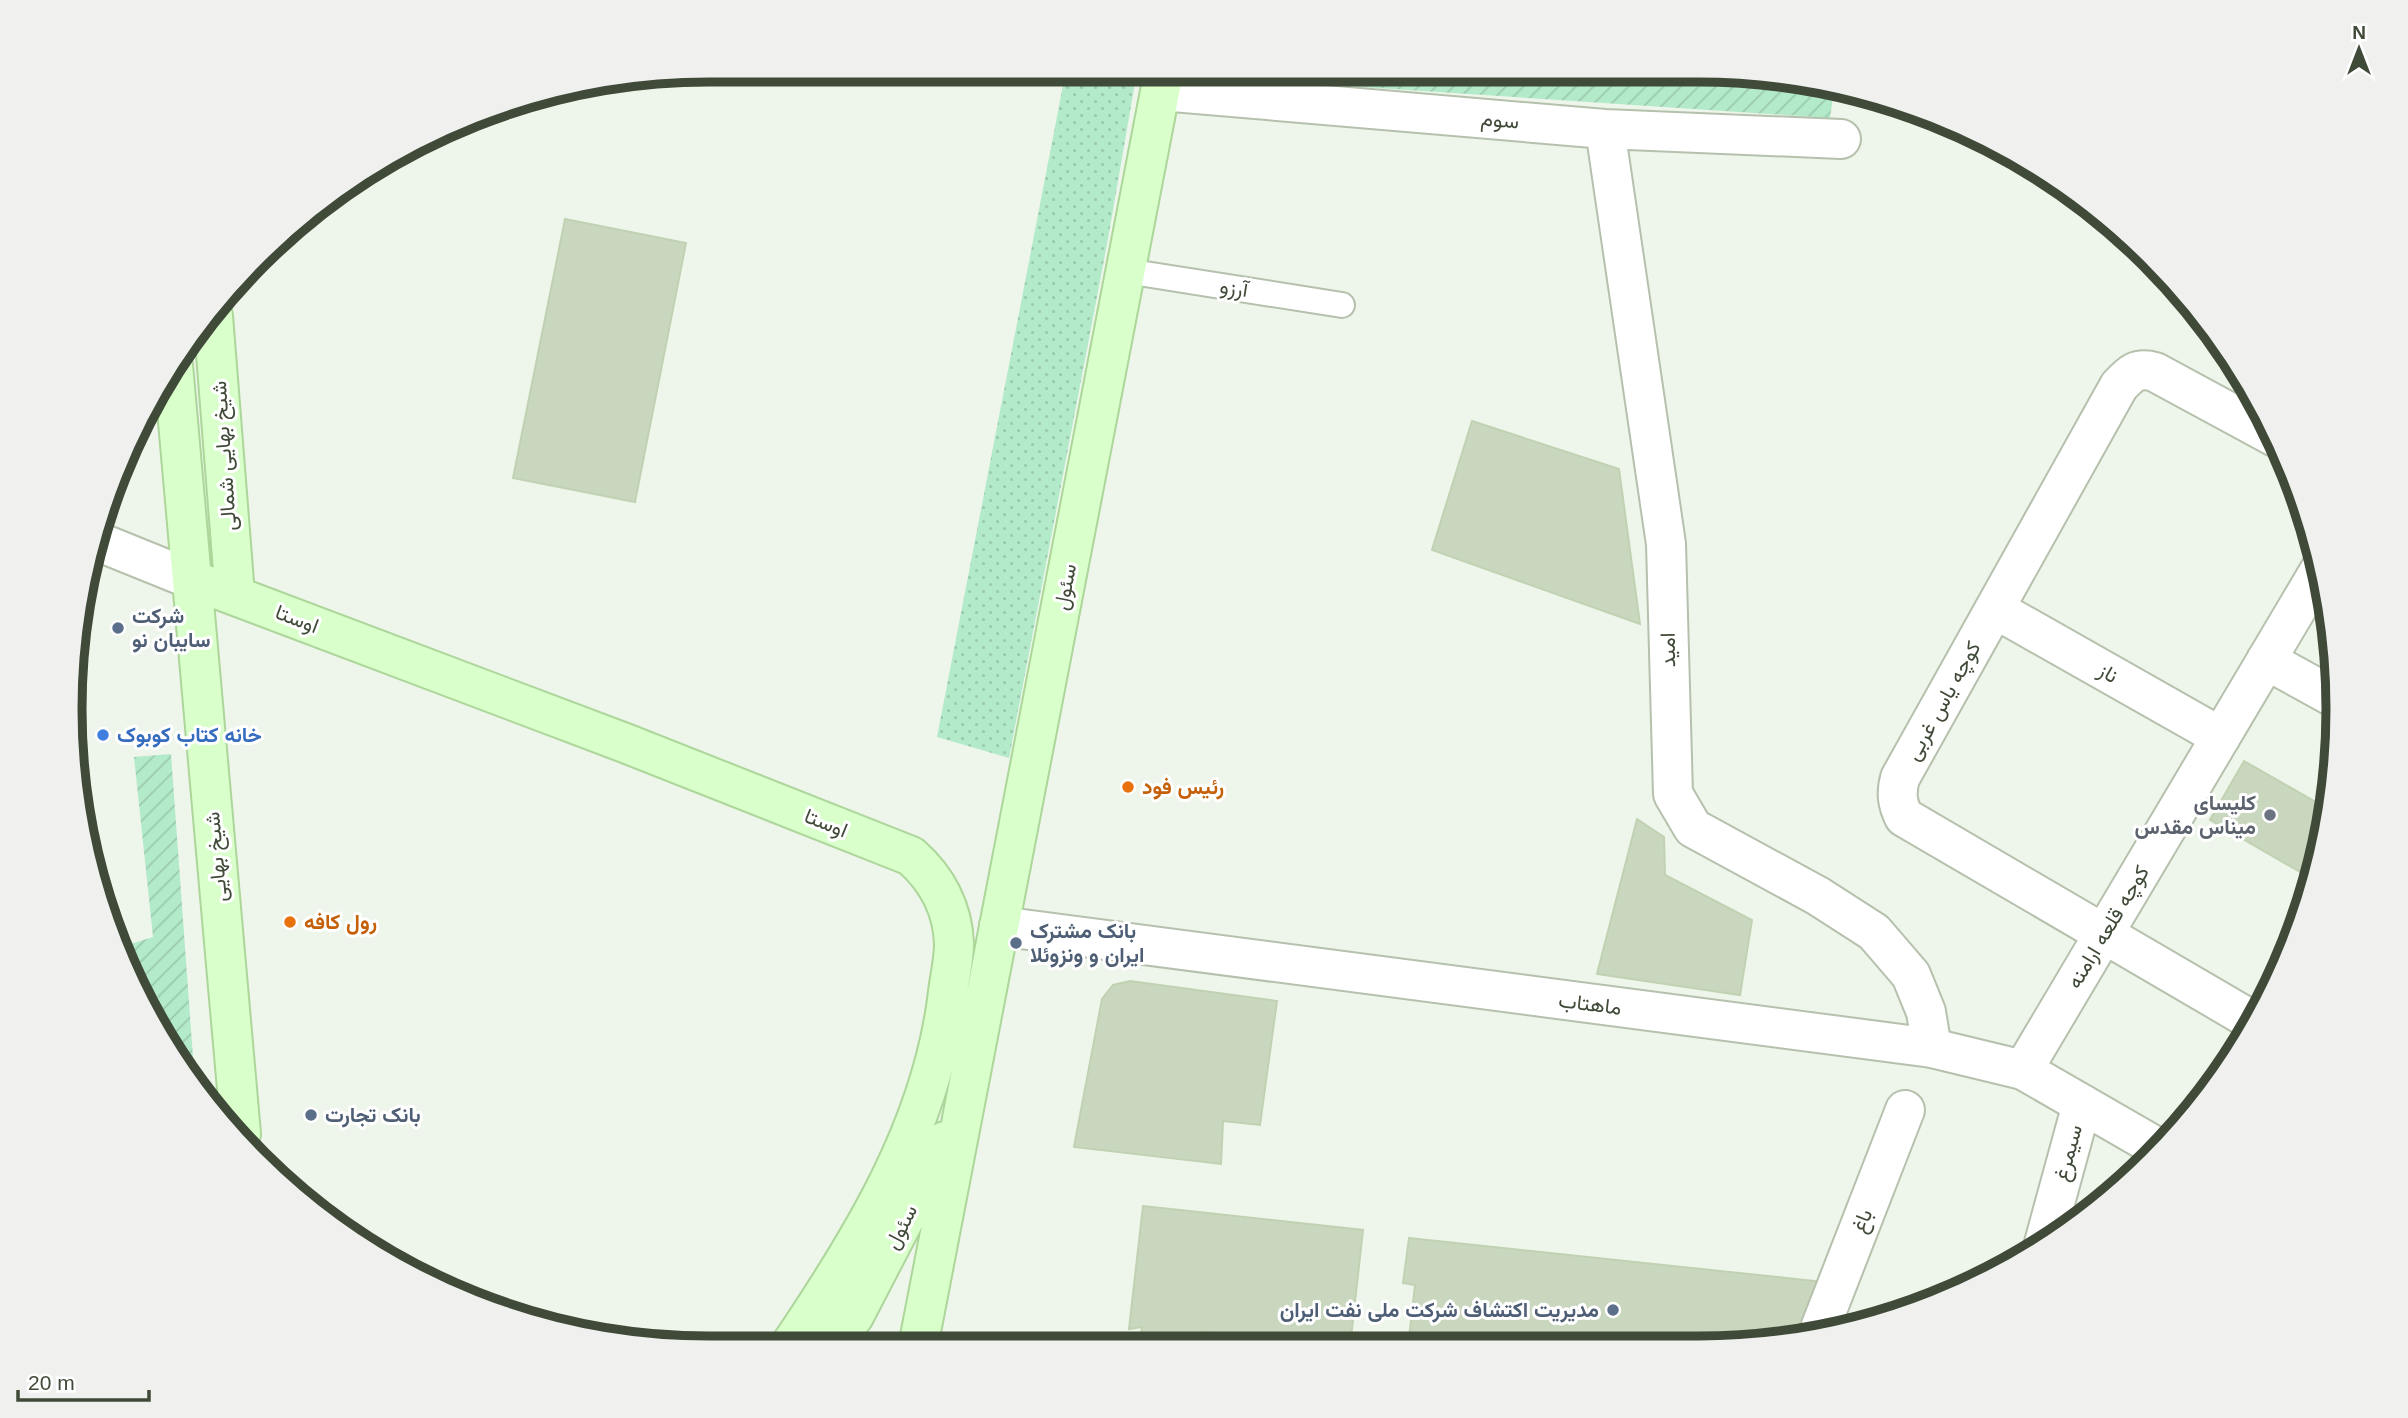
<svg xmlns="http://www.w3.org/2000/svg" width="2408" height="1418" viewBox="0 0 2408 1418" font-family="Helvetica,Vazirmatn,sans-serif">
<style>
.park{fill:url(#park-dots)}
.garden{fill:url(#garden-furrows)}
.building{fill:#cad7bf;stroke:#c0d2b2;stroke-width:2}
.lines{fill:none;stroke-linecap:round;stroke-linejoin:round}
.service-casing{stroke:#b5c1ad;stroke-width:28}
.minor-casing{stroke:#b5c1ad;stroke-width:42}
.tertiary-casing{stroke:#b5c1ad;stroke-width:42}
.secondary-casing{stroke:#acd69a;stroke-width:42}
.service{stroke:#fff;stroke-width:24}
.minor{stroke:#fff;stroke-width:38}
.tertiary{stroke:#fff;stroke-width:38}
.secondary{stroke:#d9ffcb;stroke-width:38}
.service-dot{fill:#5c6f8a;stroke:#fff;stroke-width:2.5}
.shop-dot{fill:#3f7fe0;stroke:#fff;stroke-width:2.5}
.food-dot{fill:#e8710a;stroke:#fff;stroke-width:2.5}
.worship-dot{fill:#6b7280;stroke:#fff;stroke-width:2.5}
.labels{text-anchor:middle;stroke-width:6;stroke-linejoin:round;paint-order:stroke}
.street-label{font-size:21px;fill:#404a38;stroke:#fff}
.service-label{font-size:21px;font-weight:bold;fill:#4e5e75;stroke:#fff;text-anchor:start}
.shop-label{font-size:21px;font-weight:bold;fill:#366cbe;stroke:#fff;text-anchor:start}
.food-label{font-size:21px;font-weight:bold;fill:#c56008;stroke:#fff;text-anchor:start}
.worship-label{font-size:21px;font-weight:bold;fill:#5b616d;stroke:#fff;text-anchor:end}
.rim{fill:none;stroke:#404a38;stroke-width:9}
</style>
<defs>
<pattern id="park-dots" width="8" height="8" patternUnits="userSpaceOnUse" patternTransform="scale(1.75)"><rect width="8" height="8" fill="#b3eaca"/><path d="M2 2h.1M6 6h.1" fill="none" stroke="#9bcaae" stroke-width="1.8" stroke-linecap="round"/></pattern>
<pattern id="garden-furrows" width="10" height="10" patternUnits="userSpaceOnUse" patternTransform="scale(1.75)"><rect width="10" height="10" fill="#b3eaca"/><path d="M-1 1l2-2M0 10L10 0M9 11l2-2" fill="none" stroke="#9bcaae"/></pattern>
</defs>
<rect width="100%" height="100%" fill="#eef5ea"/>
<!-- park -->
<path class="park" d="M 1066,70 L 1137,71 L 1108,239 L 1009,758 L 937,737 Z"/>
<!-- garden -->
<path class="garden" d="M 1227,71 L 1741,71 L 1834,90 L 1830,118 L 1226,78 Z
M 171,754 L 195,1085 L 121,947 L 153,937 L 134,757 Z"/>
<!-- building -->
<path class="building" d="M 565,219 L 686,243 L 635,502 L 513,478 Z
M 1472,421 L 1619,469 L 1640,624 L 1432,550 Z
M 2244,761 L 2328,809 L 2326,833 L 2319,855 L 2307,876 L 2210,820 Z
M 1637,819 L 1664,837 L 1665,875 L 1752,920 L 1740,995 L 1597,974 Z
M 1130,981 L 1277,1001 L 1260,1125 L 1223,1121 L 1221,1164 L 1074,1147 L 1102,999 L 1113,985 Z
M 1143,1206 L 1363,1230 L 1350,1347 L 1240,1347 L 1241,1336 L 1205,1332 L 1203,1347 L 1139,1344 L 1142,1327 L 1129,1329 Z
M 1409,1238 L 1824,1282 L 1804,1334 L 1741,1347 L 1408,1347 L 1415,1285 L 1403,1283 Z"/>
<g class="lines">
<!-- service casing -->
<g class="service-casing">
<path id="service" d="M 1126,271 L 1342,305"/>
</g>
<!-- minor casing -->
<g class="minor-casing">
<path id="minor" d="M 1161,91 L 1605,129 L 1841,139
M 1605,129 L 1666,544 L 1673,794 L 1693,828 L 1818,896 L 1874,932 L 1911,975 L 1926,1012 L 1932,1048
M 1995,609 L 2221,737
M 2266,660 L 2337,699
M 2253,1021 L 1904,817 C 1897,803 1896,793 1900,778 L 2119,386 C 2131,373 2137,367 2155,372 L 2275,437
M 2023,1070 L 2321,568
M 2044,1243 L 2082,1104
M 1819,1331 L 1905,1110"/>
</g>
<!-- tertiary casing -->
<g class="tertiary-casing">
<path id="tertiary" d="M 94,540 L 193,580
M 999,926 L 1932,1048 L 2023,1070 L 2160,1149"/>
</g>
<!-- secondary casing -->
<g class="secondary-casing">
<path id="secondary" d="M 213,316 L 235,595
M 173,365 L 241,1134
M 193,580 L 625,743 L 911,856 C 937,879 953,909 954,944 C 954,960 950,976 948,992 C 933,1124 862,1239 789,1347
M 830,1347 L 854,1316 L 945,1141
M 918,1347 L 1164,71"/>
</g>
<!-- service -->
<use href="#service" class="service"/>
<!-- minor -->
<use href="#minor" class="minor"/>
<!-- tertiary -->
<use href="#tertiary" class="tertiary"/>
<!-- secondary -->
<use href="#secondary" class="secondary"/>
</g>
<!-- markers -->
<g class="service-dot">
<circle cx="118" cy="628" r="7"/>
<circle cx="1016" cy="943" r="7"/>
<circle cx="311" cy="1115" r="7"/>
<circle cx="1613" cy="1310" r="7"/>
</g>
<circle class="shop-dot" cx="103" cy="735" r="7"/>
<g class="food-dot">
<circle cx="1128" cy="787" r="7"/>
<circle cx="290" cy="922" r="7"/>
</g>
<circle class="worship-dot" cx="2270" cy="815" r="7"/>
<g class="labels">
<!-- street labels -->
<g class="street-label">
<text transform="translate(1500 120) rotate(5)" y="7">سوم</text>
<text transform="translate(1234 288) rotate(9)" y="7">آرزو</text>
<text transform="translate(224 456) rotate(-94)" y="7">شیخ بهایی شمالی</text>
<text transform="translate(1065 587) rotate(-79)" y="7">سئول</text>
<text transform="translate(297 619) rotate(21)" y="7">اوستا</text>
<text transform="translate(1668 650) rotate(-91)" y="7">امید</text>
<text transform="translate(2108 673) rotate(30)" y="7">ناز</text>
<text transform="translate(1943 701) rotate(-61)" y="7">کوچه یاس غربی</text>
<text transform="translate(826 823) rotate(22)" y="7">اوستا</text>
<text transform="translate(216 857) rotate(-95)" y="7">شیخ بهایی</text>
<text transform="translate(2108 927) rotate(-59)" y="7">کوچه قلعه ارامنه</text>
<text transform="translate(1590 1004) rotate(7)" y="7">ماهتاب</text>
<text transform="translate(2068 1153) rotate(-75)" y="7">سیمرغ</text>
<text transform="translate(1862 1221) rotate(-69)" y="7">باغ</text>
<text transform="translate(901 1227) rotate(-63)" y="7">سئول</text>
</g>
<!-- service labels -->
<g class="service-label">
<text x="132" y="623">شرکت<tspan x="132" dy="24">سایبان نو</tspan></text>
<text x="1030" y="938">بانک مشترک<tspan x="1030" dy="24">ایران و ونزوئلا</tspan></text>
<text x="325" y="1122">بانک تجارت</text>
<text x="1599" y="1317" text-anchor="end">مدیریت اکتشاف شرکت ملی نفت ایران</text>
</g>
<!-- shop labels -->
<g class="shop-label">
<text x="117" y="742">خانه کتاب کوبوک</text>
</g>
<!-- food labels -->
<g class="food-label">
<text x="1142" y="794">رئیس فود</text>
<text x="304" y="929">رول کافه</text>
</g>
<!-- worship labels -->
<g class="worship-label">
<text x="2256" y="810">کلیسای<tspan x="2256" dy="24">میناس مقدس</tspan></text>
</g>
</g>
<!-- crop -->
<path d="M0 0H2408V1418H0ZM709 82H1699A627 627 0 0 1 2326 709V709A627 627 0 0 1 1699 1336H709A627 627 0 0 1 82 709V709A627 627 0 0 1 709 82Z" fill="#f0f1ef" fill-rule="evenodd"/>
<path class="rim" d="M709 82H1699A627 627 0 0 1 2326 709V709A627 627 0 0 1 1699 1336H709A627 627 0 0 1 82 709V709A627 627 0 0 1 709 82Z"/>
<!-- north arrow -->
<g transform="translate(2359 49)" stroke="#ffffff" stroke-width="5" paint-order="stroke">
<path d="M0-5L12 26L0 18L-12 26Z" fill="#404a38"/>
<text y="-10" font-size="19" font-weight="bold" text-anchor="middle" fill="#404a38">N</text>
</g>
<!-- scale -->
<path d="M18 1390v10h131v-10" fill="none" stroke="#404a38" stroke-width="3.5"/>
<text x="28" y="1390" font-size="21" fill="#404a38" stroke="#ffffff" stroke-width="5" paint-order="stroke">20 m</text>
</svg>
